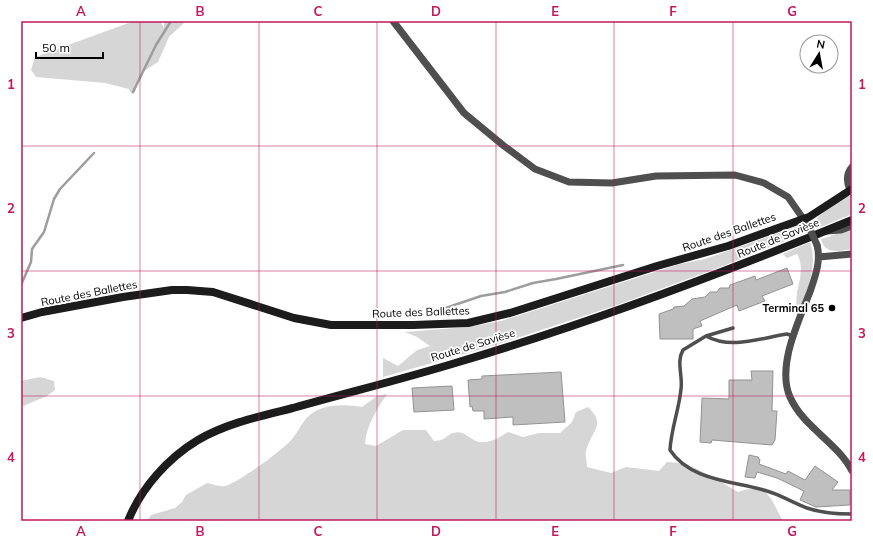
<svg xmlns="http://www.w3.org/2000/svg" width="873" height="542" viewBox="0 0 873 542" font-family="Mulish,sans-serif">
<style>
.green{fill:#d6d6d6}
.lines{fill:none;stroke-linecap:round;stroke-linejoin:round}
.stream{stroke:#9d9d9d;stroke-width:2.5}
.building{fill:#bfbfbf;stroke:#939393}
.lane{stroke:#4f4f4f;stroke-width:3.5}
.street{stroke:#4f4f4f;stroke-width:7}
.secondary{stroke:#1c1c1c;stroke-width:8}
.street-bridge{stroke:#4f4f4f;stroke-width:7}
.grid{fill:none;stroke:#c2185b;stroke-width:1;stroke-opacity:0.55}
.poi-dot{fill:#000;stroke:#fff;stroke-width:1.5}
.labels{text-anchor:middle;stroke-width:3.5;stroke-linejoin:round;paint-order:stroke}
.street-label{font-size:11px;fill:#000;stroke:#fff}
.poi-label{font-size:11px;font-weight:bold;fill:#000;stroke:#fff;text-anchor:end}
.neatline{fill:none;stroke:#c2185b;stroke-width:1.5}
.grid-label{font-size:13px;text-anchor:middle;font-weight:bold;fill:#c2185b}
</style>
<rect width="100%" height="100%" fill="#fff"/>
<!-- green -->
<path class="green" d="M 134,21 L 160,21 L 164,28 L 164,21 L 186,21 L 169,37 L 158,62 L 141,73 L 135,92 L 133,94 L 130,92 L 129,89 L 105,83 L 36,77 L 31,70 L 35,57 Z
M 852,195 L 852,214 L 816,229 L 815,223 C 819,211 840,199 852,195 Z
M 795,227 L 802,227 L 805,233 L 723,266 L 617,305 L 499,344 L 383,377 L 383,358 L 398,366 L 417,350 L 430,346 L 417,337 L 405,332 L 467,327 L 501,321 L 680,264 L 705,259 Z
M 852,229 L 852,249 C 839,251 825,255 821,239 Z
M 810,242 C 819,267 805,294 797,318 C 796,309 796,300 797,292 C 800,279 804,266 797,254 L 787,258 L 783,254 Z
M 40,377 L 54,381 L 55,390 L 47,396 L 21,407 L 21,381 Z
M 387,394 C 377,409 366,426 365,444 L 376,446 L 403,430 L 426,430 L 434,441 C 448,440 444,436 453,433 C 464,430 468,438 476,441 C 487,445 499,438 508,432 L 523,437 L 539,433 L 560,433 L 572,422 L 576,412 L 588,407 C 607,425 591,431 586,451 C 585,456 587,462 587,467 L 611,473 L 626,467 L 659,471 L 667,462 C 692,462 716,479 738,492 C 769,481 770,499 783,521 L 147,521 L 151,515 L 175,508 L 182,502 L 186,495 L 207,483 C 212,484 219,487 225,486 C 238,483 283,450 292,439 C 302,427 303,416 320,409 C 333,404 349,405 362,407 L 377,396 Z"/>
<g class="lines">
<!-- stream -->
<path class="stream" d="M 133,92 L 156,45 L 171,21
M 21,285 L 31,262 L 32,249 L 44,232 L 54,199 L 60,189 L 94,153
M 428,314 L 481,296 L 505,292 L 533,283 L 556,279 L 623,265"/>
</g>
<!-- building -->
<path class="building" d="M 787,268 L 793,284 L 762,296 L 765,301 L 739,311 L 737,305 L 700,321 L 702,326 L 693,329 L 693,339 L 660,339 L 659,314 L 673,309 L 674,307 L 684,306 L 692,299 L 705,297 L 710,292 L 717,292 L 720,288 L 729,288 L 730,285 L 755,276 L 756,280 Z
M 751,371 L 773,371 L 772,411 L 777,411 L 775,440 L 772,445 L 712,440 L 711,443 L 700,442 L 702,398 L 729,399 L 729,380 L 752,380 Z
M 561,372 L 565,422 L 513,425 L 513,417 L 484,419 L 484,411 L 473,411 L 472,406 L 470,407 L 468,380 L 482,379 L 482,376 Z
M 452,386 L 454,410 L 414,412 L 412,388 Z
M 749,455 L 758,457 L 760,460 L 759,464 L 786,474 L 788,471 L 805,480 L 815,466 L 838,482 L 832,490 L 850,490 L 850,505 L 816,507 L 800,500 L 804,491 L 777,478 L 757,472 L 755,478 L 745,477 Z"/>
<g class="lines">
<!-- lane -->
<path class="lane" d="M 733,328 L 706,336 L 683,350 C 676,362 683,376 681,389 C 679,410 671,429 670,450 C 690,481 735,481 767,491 C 781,495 793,503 807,508 C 821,513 836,514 852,514
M 706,336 C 731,350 761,338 787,334 L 793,336"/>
<!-- street -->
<path class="street" d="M 393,21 L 464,113 L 504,146 L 535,169 L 569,182 L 612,183 L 656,176 L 735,175 L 764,183 L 788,197 L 809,227
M 850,190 C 846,181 846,174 852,167
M 828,231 L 841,230 L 852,226
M 817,245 C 821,260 816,274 811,289 C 800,319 776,365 790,397 C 803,427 837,442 852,471
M 819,257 L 852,254"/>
<!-- secondary -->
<path class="secondary" d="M 21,318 L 42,312 L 123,297 L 172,290 L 187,290 L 213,292 L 294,318 L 331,325 L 413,325 L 468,323 L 510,313 L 657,266 L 728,246 L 809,217 L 852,189
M 128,521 C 141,488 168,458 198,440 C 227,423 261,416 293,408 C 346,393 399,380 452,364 C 588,324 721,274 852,220"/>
<!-- street-bridge -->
<path class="street-bridge" d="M 809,227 L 817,245"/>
</g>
<!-- grid -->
<path class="grid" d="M 140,21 L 140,521M 259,21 L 259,521M 377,21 L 377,521M 496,21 L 496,521M 614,21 L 614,521M 733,21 L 733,521M 21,146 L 852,146M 21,271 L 852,271M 21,396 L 852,396"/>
<!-- markers -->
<circle class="poi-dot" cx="832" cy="308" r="4"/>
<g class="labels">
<!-- street labels -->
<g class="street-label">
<text transform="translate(729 232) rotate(-19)" y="4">Route des Ballettes</text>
<text transform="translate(778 238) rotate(-22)" y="4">Route de Savièse</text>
<text transform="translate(89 293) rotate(-11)" y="4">Route des Ballettes</text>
<text transform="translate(421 312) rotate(-2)" y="4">Route des Ballettes</text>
<text transform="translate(473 345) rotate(-17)" y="4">Route de Savièse</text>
</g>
<!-- poi labels -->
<g class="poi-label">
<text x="824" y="312">Terminal 65</text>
</g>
</g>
<!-- border -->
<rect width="873" height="542" fill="none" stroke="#ffffff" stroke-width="44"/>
<!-- north arrow -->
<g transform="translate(819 54) rotate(11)"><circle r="19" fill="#ffffff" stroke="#999999"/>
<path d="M0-3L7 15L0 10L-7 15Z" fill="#000000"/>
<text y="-6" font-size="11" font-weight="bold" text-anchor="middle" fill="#000000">N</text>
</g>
<!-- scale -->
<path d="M36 52v6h67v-6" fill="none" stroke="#000000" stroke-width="2"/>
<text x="42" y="52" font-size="12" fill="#000000" stroke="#ffffff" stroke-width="3" paint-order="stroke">50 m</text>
<rect x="22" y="22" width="829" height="498" class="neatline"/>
<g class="grid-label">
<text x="81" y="16">A</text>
<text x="200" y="16">B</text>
<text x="318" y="16">C</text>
<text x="436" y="16">D</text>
<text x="555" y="16">E</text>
<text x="673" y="16">F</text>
<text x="792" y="16">G</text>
<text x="11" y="89">1</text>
<text x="862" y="89">1</text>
<text x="11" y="213">2</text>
<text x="862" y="213">2</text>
<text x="11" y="338">3</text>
<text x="862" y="338">3</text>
<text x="11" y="462">4</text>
<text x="862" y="462">4</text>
<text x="81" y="536">A</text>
<text x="200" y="536">B</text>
<text x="318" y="536">C</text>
<text x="436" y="536">D</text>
<text x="555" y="536">E</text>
<text x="673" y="536">F</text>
<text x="792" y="536">G</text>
</g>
</svg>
